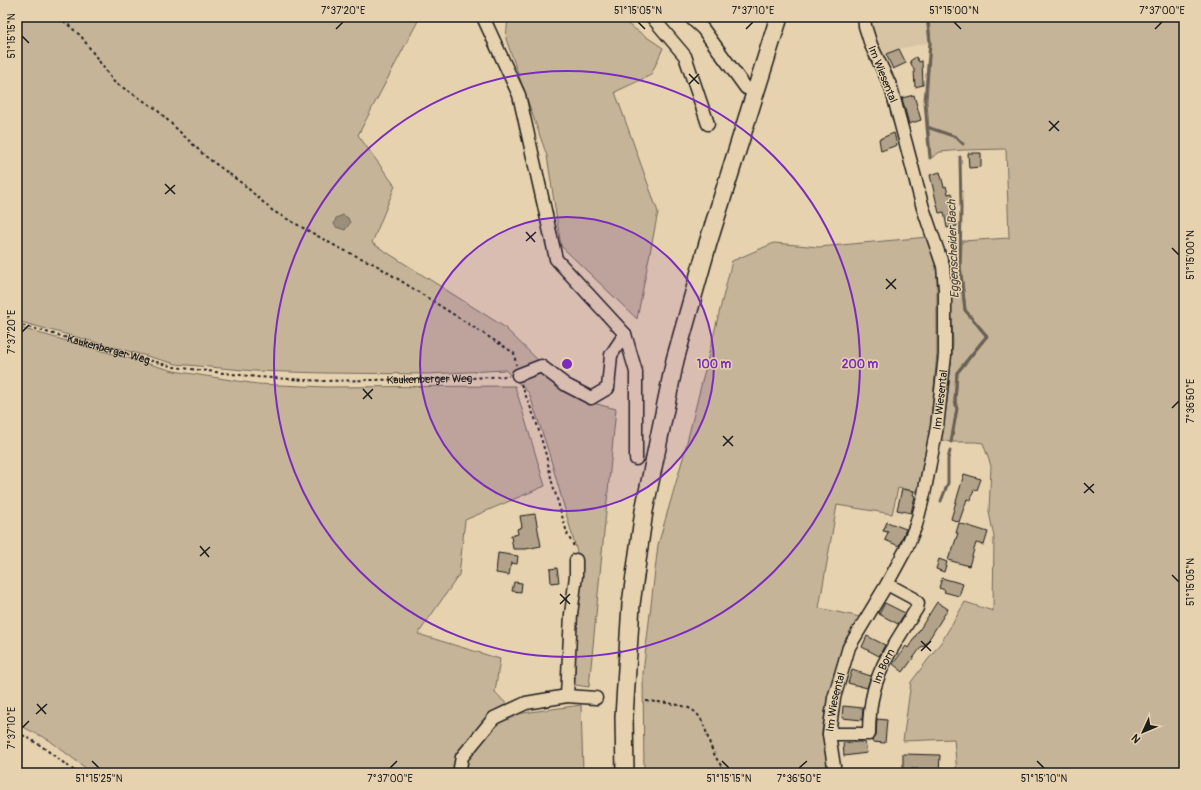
<svg xmlns="http://www.w3.org/2000/svg" width="1201" height="790" viewBox="0 0 1201 790" font-family="Pangolin,sans-serif">
<style>
.built{fill:#d7c4a4}
.green{fill:#c6b498;stroke:#71685a}
.water{fill:#9c8f7a;stroke:#696154}
.lines{fill:none;stroke-linecap:round;stroke-linejoin:round}
.stream{stroke:#696154;stroke-width:3}
.building{fill:#b1a289;stroke:#1c1c1c}
.minor-casing{stroke:#1c1c1c;stroke-width:15}
.highway-casing{stroke:#1c1c1c;stroke-width:20}
.path{stroke:#1c1c1c;stroke-width:2;stroke-dasharray:3 3;stroke-linecap:butt}
.minor{stroke:#e7d2b0;stroke-width:12}
.highway{stroke:#e7d2b0;stroke-width:17}
.ticks{fill:none;stroke:#1c1c1c;stroke-width:1.5}
.ring{fill:none;stroke:#7b2cbf;stroke-width:2}
.labels{text-anchor:middle;stroke-width:3;stroke-linejoin:round;paint-order:stroke}
.street-label{font-size:11px;fill:#1c1c1c;stroke:#e7d2b0}
.water-label{font-size:12px;font-style:italic;fill:#49443d;stroke:#e7d2b0}
.centre{fill:#7b2cbf;stroke:#e7d2b0;stroke-width:2}
.ring-label{font-size:12px;text-anchor:middle;font-weight:bold;fill:#7b2cbf;stroke:#e7d2b0;stroke-width:3;stroke-linejoin:round;paint-order:stroke}
.neatline{fill:none;stroke:#1c1c1c;stroke-width:1.5}
.ticks-label{font-size:10px;text-anchor:middle;fill:#1c1c1c}
</style>
<rect width="100%" height="100%" fill="#e7d2b0"/>
<filter id="ink" filterUnits="userSpaceOnUse"><feTurbulence type="fractalNoise" baseFrequency=".025" numOctaves="2"/><feDisplacementMap in="SourceGraphic" scale="8" xChannelSelector="R" yChannelSelector="G"/><feConvolveMatrix kernelMatrix="1 2 1 2 8 2 1 2 1" color-interpolation-filters="sRGB"/></filter>
<g filter="url(#ink)">
<!-- built -->
<path class="built" d="M 868,17 L 929,17 L 931,42 L 899,49 L 881,57 Z"/>
<!-- green -->
<path class="green" d="M 17,17 L 420,17 L 358,135 L 395,186 L 372,243 L 503,326 L 578,399 L 616,409 L 589,687 L 575,685 L 577,552 L 548,450 L 529,393 L 505,370 L 429,374 L 325,373 L 255,371 L 176,364 L 17,321 Z
M 508,17 L 617,17 L 663,48 L 651,75 L 615,92 L 658,212 L 637,319 L 561,246 L 547,156 L 506,39 Z
M 929,17 L 1184,17 L 1184,773 L 957,773 L 954,739 L 903,741 L 911,682 L 942,641 L 965,602 L 993,611 L 994,537 L 989,512 L 991,466 L 983,443 L 976,442 L 952,442 L 957,409 L 956,401 L 958,373 L 988,336 L 966,310 L 961,265 L 962,241 L 1009,238 L 1006,149 L 963,150 L 940,152 L 931,158 L 927,101 L 931,42 Z
M 928,237 L 937,272 L 937,353 L 929,442 L 919,492 L 898,488 L 892,514 L 837,505 L 819,608 L 860,617 L 844,644 L 835,672 L 826,707 L 822,730 L 826,758 L 830,773 L 644,773 L 643,673 L 658,545 L 683,458 L 732,261 L 774,243 L 819,247 Z
M 950,289 L 962,289 L 964,310 L 985,336 L 956,372 L 954,401 L 956,409 L 951,442 L 941,440 L 947,402 L 953,343 Z
M 17,327 L 174,371 L 257,384 L 325,387 L 515,386 L 545,486 L 465,520 L 459,575 L 418,634 L 500,659 L 495,692 L 516,714 L 581,705 L 583,773 L 92,773 L 49,740 L 17,724 Z"/>
<!-- water -->
<path class="water" d="M 343,215 L 348,218 L 350,223 L 345,230 L 336,227 L 334,224 L 336,218 Z"/>
<g class="lines">
<!-- stream -->
<path class="stream" d="M 927,17 L 930,42 L 925,101 L 927,127 L 956,137 L 963,144
M 927,127 L 930,158
M 951,442 L 957,409 L 955,401 L 957,373 L 987,336 L 965,310 L 960,265 L 961,208 L 960,157
M 941,501 L 948,483 L 948,459 L 950,451"/>
</g>
<!-- building -->
<path class="building" d="M 899,49 L 906,63 L 893,69 L 886,54 Z
M 916,57 L 919,62 L 922,61 L 923,85 L 915,87 L 914,70 L 910,61 Z
M 914,95 L 921,120 L 909,124 L 902,98 Z
M 894,133 L 897,145 L 881,151 L 879,139 Z
M 968,153 L 981,153 L 981,167 L 969,168 Z
M 940,172 L 944,187 L 946,186 L 948,194 L 952,193 L 954,200 L 951,200 L 957,226 L 947,228 L 944,212 L 939,213 L 930,175 Z
M 964,474 L 981,479 L 977,490 L 974,489 L 971,500 L 967,499 L 959,522 L 951,519 Z
M 902,489 L 914,491 L 913,495 L 915,496 L 911,513 L 897,510 Z
M 535,514 L 541,546 L 526,549 L 513,549 L 511,536 L 518,534 L 517,529 L 522,527 L 520,516 Z
M 887,522 L 906,529 L 899,546 L 885,540 L 888,532 L 883,531 Z
M 959,523 L 988,532 L 984,545 L 976,543 L 969,566 L 948,560 L 951,551 L 952,551 L 958,533 L 956,533 Z
M 498,553 L 518,556 L 517,564 L 511,563 L 509,575 L 496,573 Z
M 939,559 L 947,562 L 944,572 L 936,569 Z
M 557,568 L 559,582 L 551,583 L 550,569 Z
M 942,578 L 963,584 L 959,596 L 944,592 L 945,590 L 939,588 Z
M 514,582 L 522,583 L 521,592 L 512,591 Z
M 937,602 L 948,609 L 924,647 L 922,646 L 903,672 L 893,664 L 906,646 L 908,648 Z
M 885,603 L 905,613 L 898,624 L 879,614 Z
M 867,636 L 885,645 L 879,656 L 862,647 Z
M 852,670 L 871,676 L 867,688 L 848,683 Z
M 843,706 L 863,708 L 862,720 L 842,718 Z
M 877,719 L 887,720 L 885,743 L 872,742 L 876,734 Z
M 858,742 L 865,742 L 867,753 L 844,756 L 843,743 Z
M 903,754 L 940,755 L 939,773 L 918,773 L 918,769 L 903,769 Z"/>
<g class="lines">
<!-- minor casing -->
<g class="minor-casing">
<g id="minor">
<path d="M 483,17 L 519,95 L 556,259 L 625,334 L 636,372 L 636,459"/>
<path d="M 652,17 L 685,56 L 708,124"/>
<path d="M 690,17 L 703,29 L 746,88"/>
<path d="M 518,375 L 541,366 L 566,385 L 591,398 L 608,388 L 611,355 L 625,334"/>
<path d="M 567,696 L 571,614 L 576,576 L 576,560"/>
<path id="s2" d="M 829,734 L 869,734 C 869,719 870,705 874,690 C 882,660 901,634 917,608 L 918,603 L 913,598 L 887,584"/>
<path d="M 459,773 L 462,757 L 494,718 L 526,703 L 567,696 L 596,698"/>
<path id="s3" d="M 835,773 L 829,734 L 834,698 L 849,647 L 887,584 L 906,549 L 916,525 L 924,494 L 937,427 L 945,355 L 945,289 L 943,266 L 923,208 L 891,87 L 871,45 L 865,26 L 864,17"/>
</g>
</g>
<!-- highway casing -->
<g class="highway-casing">
<path id="highway" d="M 625,773 L 624,717 L 631,604 L 644,511 L 675,360 L 708,243 L 779,17"/>
</g>
<!-- path -->
<g class="path">
<path d="M 59,17 L 81,36 L 114,82 L 155,108 L 205,156 L 243,184 L 273,211 L 339,248 L 376,265 L 514,353 L 516,365"/>
<path id="s1" d="M 17,324 L 174,367 L 257,377 L 323,381 L 471,378 L 509,376"/>
<path d="M 521,384 L 536,421 L 546,455 L 552,482 L 568,536 L 573,544 L 574,549"/>
<path d="M 646,701 C 659,702 673,703 686,707 C 704,713 705,731 711,747 C 715,757 720,765 727,773"/>
<path d="M 17,732 L 40,745 L 77,773"/>
</g>
<!-- minor -->
<use href="#minor" class="minor"/>
<!-- highway -->
<use href="#highway" class="highway"/>
</g>
</g>
<!-- ticks -->
<path class="ticks" d="M 638,22 L 645,29M 954,22 L 961,29M 336,29 L 343,22M 746,29 L 753,22M 1155,29 L 1162,22M 22,36 L 29,43M 689,74 L 699,84M 689,84 L 699,74M 1049,121 L 1059,131M 1049,131 L 1059,121M 165,184 L 175,194M 165,194 L 175,185M 526,232 L 535,242M 526,241 L 536,232M 1172,248 L 1179,255M 886,279 L 896,289M 886,289 L 896,279M 22,332 L 29,325M 363,389 L 372,399M 363,399 L 373,389M 1172,408 L 1179,401M 723,436 L 733,446M 723,446 L 733,436M 1084,483 L 1094,493M 1084,493 L 1094,484M 200,546 L 209,557M 200,556 L 210,547M 1172,575 L 1179,582M 560,594 L 570,604M 560,604 L 570,594M 921,641 L 931,651M 921,651 L 931,641M 37,704 L 46,714M 36,714 L 47,704M 22,728 L 29,721M 92,761 L 99,768M 722,761 L 729,768M 1037,761 L 1044,768M 390,768 L 397,761M 799,768 L 807,761"/>
<!-- distance rings -->
<circle cx="567" cy="364" r="147" fill="#7b2cbf" fill-opacity=".12"/>
<g class="ring">
<circle cx="567" cy="364" r="147"/>
<circle cx="567" cy="364" r="293"/>
</g>
<g class="labels">
<!-- street labels -->
<g class="street-label">
<text transform="translate(883 74) rotate(68)" y="4">Im Wiesental</text>
<text dy="4" stroke="none"><textPath href="#s1" startOffset="95">Kaukenberger Weg</textPath></text>
<text dy="4" stroke="none"><textPath href="#s1" startOffset="419">Kaukenberger Weg</textPath></text>
<text dy="4" stroke="none"><textPath href="#s3" startOffset="396">Im Wiesental</textPath></text>
<text dy="4" stroke="none"><textPath href="#s2" startOffset="110">Im Born</textPath></text>
<text dy="4" stroke="none"><textPath href="#s3" startOffset="72">Im Wiesental</textPath></text>
</g>
<!-- water labels -->
<g class="water-label">
<text transform="translate(953 249) rotate(-92)" y="4">Eggenscheider Bach</text>
</g>
</g>
<circle cx="567" cy="364" r="6" class="centre"/>
<g class="ring-label">
<text x="714" y="368">100 m</text>
<text x="860" y="368">200 m</text>
</g>
<!-- margin -->
<rect width="1201" height="790" fill="none" stroke="#e7d2b0" stroke-width="44"/>
<!-- north arrow -->
<g transform="translate(1143 732) rotate(226)" stroke="#e7d2b0" stroke-width="3" paint-order="stroke">
<path d="M0-3L7 15L0 10L-7 15Z" fill="#1c1c1c"/>
<text y="-6" font-size="11" font-weight="bold" text-anchor="middle" fill="#1c1c1c">N</text>
</g>
<rect x="22" y="22" width="1157" height="746" class="neatline"/>
<g class="ticks-label">
<text x="343" y="14">7°37'20"E</text>
<text x="638" y="14">51°15'05"N</text>
<text x="753" y="14">7°37'10"E</text>
<text x="954" y="14">51°15'00"N</text>
<text x="1162" y="14">7°37'00"E</text>
<text transform="translate(11 36) rotate(-90)" y="4">51°15'15"N</text>
<text transform="translate(1190 255) rotate(-90)" y="4">51°15'00"N</text>
<text transform="translate(11 332) rotate(-90)" y="4">7°37'20"E</text>
<text transform="translate(1190 401) rotate(-90)" y="4">7°36'50"E</text>
<text transform="translate(1190 582) rotate(-90)" y="4">51°15'05"N</text>
<text transform="translate(11 728) rotate(-90)" y="4">7°37'10"E</text>
<text x="99" y="782">51°15'25"N</text>
<text x="390" y="782">7°37'00"E</text>
<text x="729" y="782">51°15'15"N</text>
<text x="799" y="782">7°36'50"E</text>
<text x="1044" y="782">51°15'10"N</text>
</g>
</svg>
